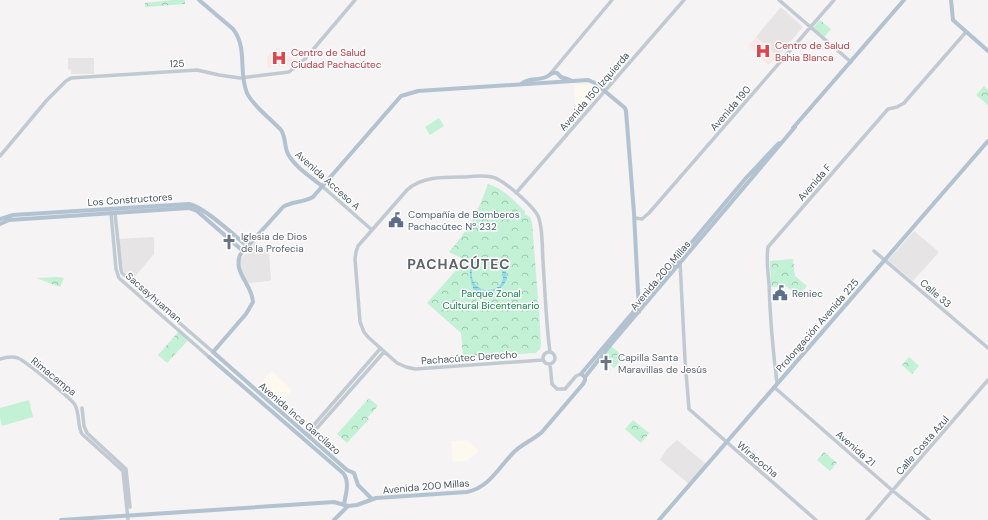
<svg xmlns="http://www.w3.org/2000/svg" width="988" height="520" viewBox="0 0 988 520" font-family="'DM Sans',sans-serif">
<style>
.commercial{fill:#fdf9ef}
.education{fill:#e6e4e5}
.medical{fill:#fce8e6}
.park{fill:url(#park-crowns)}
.garden{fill:#c3f1d5}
.water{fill:url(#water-rules);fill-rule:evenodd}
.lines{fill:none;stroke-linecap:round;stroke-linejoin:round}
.minor{stroke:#c1cad2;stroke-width:3.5}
.major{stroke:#b3c2d1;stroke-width:4}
.labels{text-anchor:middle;stroke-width:3;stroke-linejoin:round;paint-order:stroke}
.health-label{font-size:10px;fill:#be3a42;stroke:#fff;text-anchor:start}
.street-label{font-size:10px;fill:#4a5661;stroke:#fff}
.service-label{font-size:10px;fill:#4e5e75;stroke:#fff;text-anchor:start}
.worship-label{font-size:10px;fill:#5b616d;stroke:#fff;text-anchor:start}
.park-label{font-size:10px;fill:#17864f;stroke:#fff}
.district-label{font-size:14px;font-weight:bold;letter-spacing:1px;fill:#5f6368;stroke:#fff}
</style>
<defs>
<pattern id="park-crowns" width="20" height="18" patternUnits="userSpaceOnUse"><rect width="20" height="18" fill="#c3f1d5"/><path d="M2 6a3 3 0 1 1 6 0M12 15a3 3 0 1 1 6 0" fill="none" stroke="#a0c6b0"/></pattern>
<pattern id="water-rules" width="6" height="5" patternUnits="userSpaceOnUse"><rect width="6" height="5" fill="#90daee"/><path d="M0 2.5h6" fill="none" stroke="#78b4c4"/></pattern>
</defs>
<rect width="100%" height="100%" fill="#f5f3f3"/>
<!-- commercial -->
<path class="commercial" d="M 590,84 L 602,93 L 584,113 L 575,105 L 574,85 Z
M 272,371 L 292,390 L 278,405 L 258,386 Z
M 467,440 L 479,451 L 467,461 L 453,462 L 451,441 Z"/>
<!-- education -->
<path class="education" d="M 780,8 L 782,8 L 803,27 L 778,56 L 756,37 Z
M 68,58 L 94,58 L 94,74 L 71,74 L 71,70 L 68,69 Z
M 914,231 L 939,252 L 913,281 L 888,260 Z
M 154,237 L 154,254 L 132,280 L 123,270 L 118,239 Z
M 255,242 L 269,253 L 271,280 L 269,281 L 249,283 L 247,281 L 240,270 L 240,259 L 243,257 Z
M 677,440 L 706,464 L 689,484 L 660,460 L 667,449 Z"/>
<!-- medical -->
<path class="medical" d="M 756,37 L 778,56 L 769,65 L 748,46 Z
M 277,47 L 293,60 L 286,67 L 279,67 L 276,66 L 274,67 L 268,68 L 267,57 Z"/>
<!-- park -->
<path class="park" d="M 173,0 L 185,0 L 185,4 L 145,7 L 145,3 Z
M 820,20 L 831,29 L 824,37 L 813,28 Z
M 984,86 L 988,90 L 988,105 L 976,95 Z
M 488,184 C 503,188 514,201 525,211 L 525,214 L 530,217 L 532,223 L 538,298 L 537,299 L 538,304 L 536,306 L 539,310 L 541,345 L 540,349 L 536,353 L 463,357 L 461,333 L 427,303 L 465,260 L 449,252 C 467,232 479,210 488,184 Z
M 793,259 L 795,276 L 807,286 L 798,296 L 786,286 L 771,287 L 770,261 Z
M 58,277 L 64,278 L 60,287 L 36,278 Z
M 179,331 L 188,340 L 167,363 L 158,355 Z
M 611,346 L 624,357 L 614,368 L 602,358 Z
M 909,357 L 919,366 L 912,374 L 902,365 Z
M 369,398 L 378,406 L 367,418 L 369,419 L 347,443 L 337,434 Z
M 633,420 L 649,433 L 641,443 L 625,429 Z
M 824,452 L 837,463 L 830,471 L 817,460 Z"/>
<!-- garden -->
<path class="garden" d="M 439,118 L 444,126 L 430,135 L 425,127 Z
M 29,400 L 33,417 L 2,426 L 0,418 L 0,408 Z"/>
<!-- water -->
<path class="water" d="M 484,258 L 494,259 L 501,263 L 506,272 L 507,279 L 503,286 L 498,290 L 490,292 L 486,291 L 477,295 C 472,291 474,289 472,284 C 468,272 469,261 484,258 ZM 487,260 C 507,263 509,289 489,290 C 469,291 464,262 487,260 Z"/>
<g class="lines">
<!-- minor -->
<path class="minor" d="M 779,0 L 851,62
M 551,73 L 612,0
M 0,156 L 47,100 L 66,81 L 71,78 L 197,70 L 219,75 L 240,78 L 289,72 L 305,59 L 355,0
M 322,186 L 372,230
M 516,193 L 684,0
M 111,213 L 116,269 L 119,278 L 209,357
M 115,213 L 121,270 L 122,273 L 213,352
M 635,218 L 642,219 L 649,213 L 834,0
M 874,251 L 988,348
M 680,261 L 685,360 L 689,409 L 816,520
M543 358a6 6 0 1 1 12 0a6 6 0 1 1-12 0Z
M 0,359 C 6,357 12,356 18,358 C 25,361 72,399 75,405 C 80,414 77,425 82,434 L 123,471 L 128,520
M 543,360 L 415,369 L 406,367 L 397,363 L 368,337 L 364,332 L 360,322 L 355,259 L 356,252 L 358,246 L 407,190 C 422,176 446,177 465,177 C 474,176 484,175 492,177 C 503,179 533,206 538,216 C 543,227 542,248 543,261 C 545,291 546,322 550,352
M 550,364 L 552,384 L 557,389 L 565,389 L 576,376 L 581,374
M 777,383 C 773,351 770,318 769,284 C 768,272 766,259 768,247 L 888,109 L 897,107 L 904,103 L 966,32
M 774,387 L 893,491 L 929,520
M 82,408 L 84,426 L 87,433 L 126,469 L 130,507
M 306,434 L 380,349
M 309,437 L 384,352
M 867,520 L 988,380"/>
<!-- major -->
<path class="major" d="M 199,0 L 233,29 C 248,48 238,72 247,93 C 252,105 272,120 281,130 C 286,137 284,146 288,154 C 295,167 311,177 322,186
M 951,0 L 953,20 L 988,51
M 521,84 C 529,77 537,81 546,77 C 551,75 551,72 557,73 L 561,77 L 570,80
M 793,128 L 904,0
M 0,219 L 13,215 L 189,204 C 203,206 235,236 247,246
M 0,224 L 9,220 L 189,208 L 197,211 L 243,251
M 209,357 L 343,473 C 350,481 346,494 344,504
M 585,377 L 581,374 L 746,178 L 779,143
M 372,499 L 358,485 L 354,473 L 347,470 L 213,352 L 246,314 L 253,302 C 252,284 233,273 240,255 L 283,207 C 291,201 303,203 313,197 L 401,96 L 418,91 L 588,80 L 595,83 L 625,108 L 626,111 L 634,213 L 639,312
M 61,520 L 334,502 L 348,506 L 357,505 L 376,498 L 467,492 C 489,488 499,467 514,452 C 522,444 533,440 542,432 L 583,384 L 585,380 L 585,377 L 612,343 L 795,127
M 334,520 L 348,506
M 659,520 L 988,141"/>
</g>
<!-- icons -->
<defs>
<g id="hospital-bare" transform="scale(1.2)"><path d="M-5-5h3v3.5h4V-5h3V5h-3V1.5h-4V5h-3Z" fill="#e0444e" stroke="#fff" stroke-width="2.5" paint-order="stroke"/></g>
<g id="civic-bare" transform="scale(1.2)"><path d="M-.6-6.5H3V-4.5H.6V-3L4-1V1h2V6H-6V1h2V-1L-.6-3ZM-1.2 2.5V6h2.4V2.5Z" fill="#5c6f8a" stroke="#fff" stroke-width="2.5" paint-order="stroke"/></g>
<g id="church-bare" transform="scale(1.2)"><path d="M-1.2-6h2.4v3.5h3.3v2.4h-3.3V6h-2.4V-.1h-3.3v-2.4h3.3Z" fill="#6b7280" stroke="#fff" stroke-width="2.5" paint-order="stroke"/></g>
</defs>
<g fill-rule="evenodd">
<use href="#hospital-bare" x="763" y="51"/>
<use href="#hospital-bare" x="279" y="58"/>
<use href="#civic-bare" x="396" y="220"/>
<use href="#church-bare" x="229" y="242"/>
<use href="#civic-bare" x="780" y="293"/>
<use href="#church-bare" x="606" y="363"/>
</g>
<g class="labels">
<!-- health labels -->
<g class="health-label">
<text x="775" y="49">Centro de Salud<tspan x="775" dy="12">Bahia Blanca</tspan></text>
<text x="291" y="56">Centro de Salud<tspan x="291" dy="12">Ciudad Pachacútec</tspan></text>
</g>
<!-- street labels -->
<g class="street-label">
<text transform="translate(177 63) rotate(-2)" y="4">125</text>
<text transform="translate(594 91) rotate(-49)" y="4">Avenida 150 Izquierda</text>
<text transform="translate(730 108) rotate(-49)" y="4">Avenida 190</text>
<text transform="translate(328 180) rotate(42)" y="4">Avenida Acceso A</text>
<text transform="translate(814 182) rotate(-49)" y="4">Avenida F</text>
<text transform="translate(130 199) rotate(-4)" y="4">Los Constructores</text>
<text transform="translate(660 275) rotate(-50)" y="4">Avenida 200 Millas</text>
<text transform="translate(936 293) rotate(41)" y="4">Calle 33</text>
<text transform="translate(154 297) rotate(41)" y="4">Sacsayhuaman</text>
<text transform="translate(817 325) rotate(-49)" y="4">Prolongación Avenida 225</text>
<text transform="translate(469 357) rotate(-4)" y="4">Pachacútec Derecho</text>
<text transform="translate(54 376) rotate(39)" y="4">Rimacampa</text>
<text transform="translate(300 418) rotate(41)" y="4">Avenida Inca Garcilazo</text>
<text transform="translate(922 445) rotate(-49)" y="4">Calle Costa Azul</text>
<text transform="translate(856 448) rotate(41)" y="4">Avenida 21</text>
<text transform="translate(758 459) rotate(40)" y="4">Wiracocha</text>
<text transform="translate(426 486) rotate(-5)" y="4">Avenida 200 Millas</text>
</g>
<!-- service labels -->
<g class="service-label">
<text x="408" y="218">Compañía de Bomberos<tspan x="408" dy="12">Pachacútec Nº 232</tspan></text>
<text x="792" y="297">Reniec</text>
</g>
<!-- worship labels -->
<g class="worship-label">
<text x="241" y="240">Iglesia de Dios<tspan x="241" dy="12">de la Profecia</tspan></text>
<text x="618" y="361">Capilla Santa<tspan x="618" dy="12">Maravillas de Jesús</tspan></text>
</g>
<!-- park labels -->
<g class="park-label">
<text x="491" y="297">Parque Zonal<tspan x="491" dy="12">Cultural Bicentenario</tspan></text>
</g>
<!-- district labels -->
<g class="district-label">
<text x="459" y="269">PACHACÚTEC</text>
</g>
</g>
</svg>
